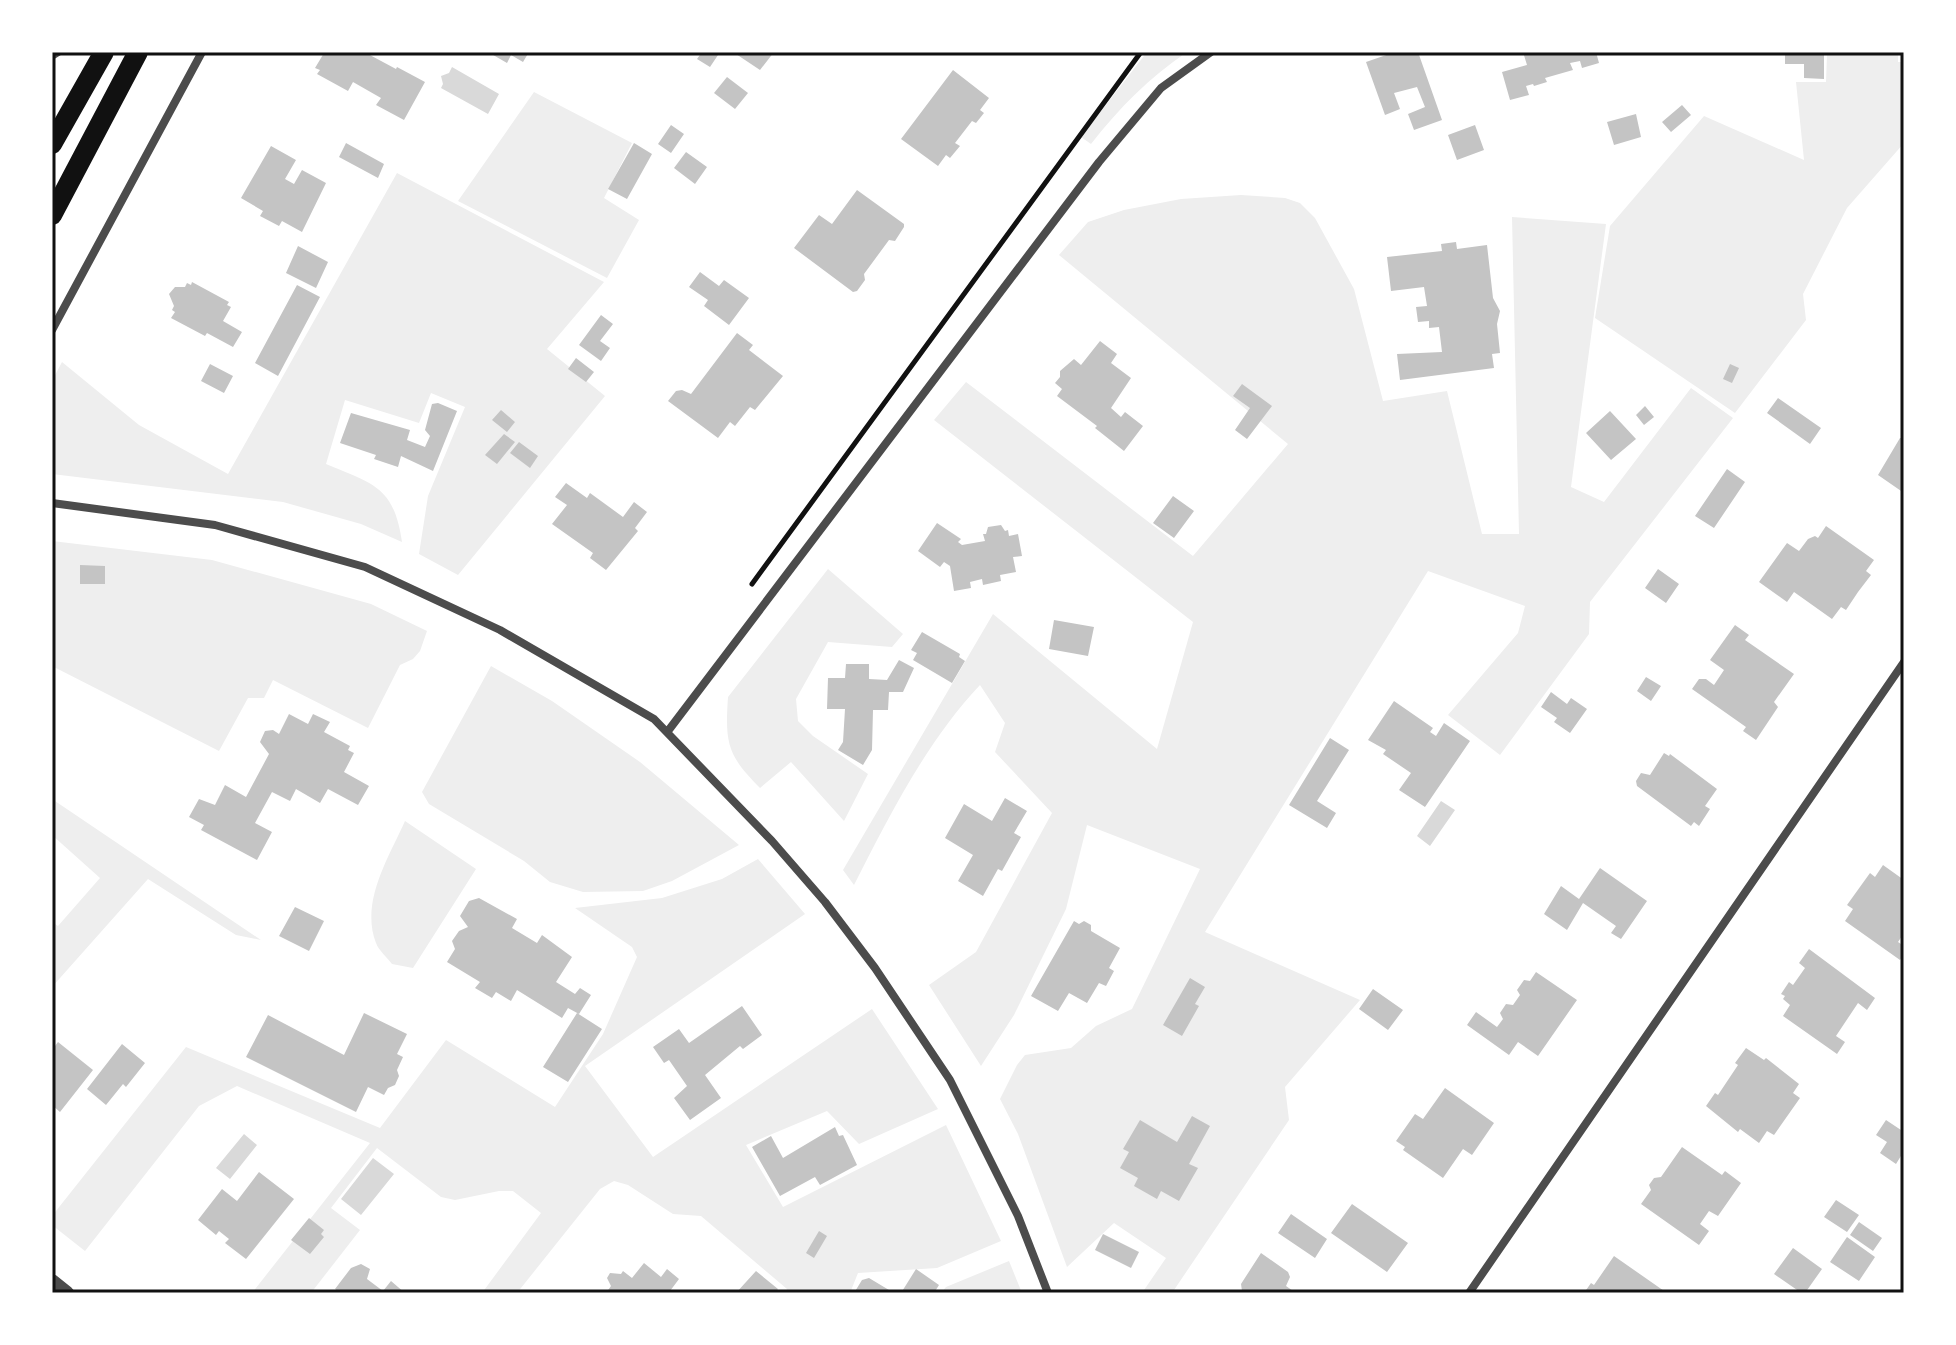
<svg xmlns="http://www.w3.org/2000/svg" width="1956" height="1345" viewBox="0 0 1956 1345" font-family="Karla,sans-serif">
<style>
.green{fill:#eee}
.water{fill:#d9d9d9}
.building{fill:#c4c4c4}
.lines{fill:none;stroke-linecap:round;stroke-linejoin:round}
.path{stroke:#111;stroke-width:5}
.service{stroke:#4c4c4c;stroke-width:6}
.minor{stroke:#4c4c4c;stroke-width:8}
.tertiary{stroke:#4c4c4c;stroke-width:14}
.primary{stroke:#111;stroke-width:20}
.neatline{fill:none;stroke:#111;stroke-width:3}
</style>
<rect width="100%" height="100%" fill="#fff"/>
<!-- green -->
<path class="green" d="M 1147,52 L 1187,52 C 1150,77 1118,109 1091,144 L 1081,137 Z
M 1827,54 L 1898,55 L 1898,62 L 1904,62 L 1904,143 L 1847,208 L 1803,294 L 1806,320 L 1735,413 L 1595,318 L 1610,226 L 1704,116 L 1804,160 L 1796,82 L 1826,82 Z
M 534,92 L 632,143 L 604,198 L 639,220 L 607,278 L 458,201 Z
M 397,173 L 604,282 L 547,349 L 605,396 L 458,575 L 419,554 L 428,496 L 465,407 L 431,393 L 419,423 L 345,400 L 326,464 C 374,484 394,487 402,542 L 361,524 L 283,502 L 52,474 L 52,381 L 62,362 L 139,425 L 228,474 Z
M 1241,195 L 1285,198 L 1300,203 L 1315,218 L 1354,289 L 1383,401 L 1447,391 L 1482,534 L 1519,534 L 1512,217 L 1606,224 L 1571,487 L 1604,502 L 1691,388 L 1733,418 L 1590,602 L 1589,634 L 1500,755 L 1448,715 L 1518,633 L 1525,606 L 1428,571 L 1205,932 L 1360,1000 L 1285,1087 L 1289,1120 L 1172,1293 L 1142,1293 L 1166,1258 L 1114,1223 L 1067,1267 L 1018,1134 L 1000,1099 L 1017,1065 L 1025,1055 L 1071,1048 L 1096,1026 L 1132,1009 L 1200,869 L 1087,825 L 1066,909 L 1014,1015 L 981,1066 L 929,985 L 976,952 L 1052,813 L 995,752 L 1005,723 L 980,685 C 927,741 889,816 854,885 L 843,870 L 993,614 L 1157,749 L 1193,622 L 934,420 L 966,382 L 1193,556 L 1288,444 L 1059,255 L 1088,222 L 1124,210 L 1181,199 Z
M 52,541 L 212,560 L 371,604 L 427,631 L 420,651 L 413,659 L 400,665 L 368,728 L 273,680 L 264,698 L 248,698 L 219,751 L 52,666 Z
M 828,569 L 903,634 L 892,647 L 828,642 L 796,699 L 798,721 L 813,736 L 868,774 L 844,821 L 791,762 L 760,788 C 727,755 725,743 728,697 Z
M 491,666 L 552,701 L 640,762 L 739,845 L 672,881 L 643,891 L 583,892 L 550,882 L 524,861 L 429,804 L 422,792 Z
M 52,799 L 261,940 L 236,935 L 148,879 L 52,987 L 52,922 L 58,926 L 100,878 L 52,835 Z
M 405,821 L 476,869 L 413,968 L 392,964 C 387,957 379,951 376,943 C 360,902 389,857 405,821 Z
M 758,859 L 805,914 L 585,1066 L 653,1157 L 872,1009 L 938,1109 L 859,1144 L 827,1111 L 746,1145 L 783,1207 L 946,1125 L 1001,1241 L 937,1268 L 858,1273 L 850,1293 L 785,1293 L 787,1289 L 701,1216 L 673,1214 L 628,1185 L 614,1181 L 600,1189 L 517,1293 L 482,1293 L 541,1213 L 513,1191 L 499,1191 L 455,1200 L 441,1197 L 377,1148 L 331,1208 L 360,1230 L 311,1293 L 252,1293 L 370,1143 L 237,1086 L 199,1106 L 85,1251 L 52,1225 L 52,1216 L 186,1047 L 380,1128 L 446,1040 L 555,1107 L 603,1034 L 637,957 L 632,947 L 575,908 L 662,898 L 722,879 Z
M 1009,1261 L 1022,1293 L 941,1293 L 946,1287 Z"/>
<!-- water -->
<path class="water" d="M 452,67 L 499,94 L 488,114 L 441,88 L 443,84 L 441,76 L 449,73 Z
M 1441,801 L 1455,810 L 1430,846 L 1417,836 Z
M 244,1134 L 257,1145 L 230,1179 L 216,1168 Z
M 373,1158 L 394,1174 L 361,1215 L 341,1199 Z"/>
<!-- building -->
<path class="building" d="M 329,52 L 369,52 L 368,54 L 396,69 L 397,67 L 425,82 L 404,120 L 376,105 L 381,98 L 353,82 L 348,91 L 317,74 L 320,70 L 315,68 L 324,53 L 328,55 Z
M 488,52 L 529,52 L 523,62 L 511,55 L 507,63 Z
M 702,52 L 720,52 L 710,67 L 697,59 Z
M 733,52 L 774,52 L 760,70 Z
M 1395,52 L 1418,52 L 1442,120 L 1414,130 L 1408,114 L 1425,107 L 1417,87 L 1394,93 L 1400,109 L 1385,115 L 1366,62 Z
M 1523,52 L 1596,52 L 1599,63 L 1582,68 L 1580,61 L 1570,63 L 1573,70 L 1545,78 L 1547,82 L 1534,86 L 1533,84 L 1526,86 L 1529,95 L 1510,100 L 1502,72 L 1527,65 Z
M 1785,52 L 1824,52 L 1824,79 L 1804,78 L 1804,64 L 1785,64 Z
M 953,70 L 989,98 L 980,110 L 984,113 L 976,123 L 972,121 L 955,143 L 960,146 L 950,158 L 946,155 L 938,166 L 901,139 Z
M 727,77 L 748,93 L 735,109 L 714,93 Z
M 1682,105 L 1691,115 L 1671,132 L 1662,122 Z
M 1636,114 L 1641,137 L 1614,145 L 1607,122 Z
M 671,125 L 684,134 L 671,153 L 658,144 Z
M 1475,125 L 1484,150 L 1457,160 L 1448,135 Z
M 346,143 L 384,164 L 378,178 L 339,157 Z
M 634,143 L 652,154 L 627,199 L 608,189 Z
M 271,146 L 296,160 L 285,179 L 294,184 L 302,170 L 326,183 L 302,232 L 282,221 L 279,226 L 260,216 L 263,211 L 241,198 Z
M 686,152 L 707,167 L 695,184 L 674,168 Z
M 857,190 L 904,224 L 904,227 L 895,241 L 889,240 L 864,274 L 865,280 L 857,291 L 853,292 L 794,248 L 819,215 L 832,224 Z
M 1456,242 L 1457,249 L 1487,245 L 1493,298 L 1500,311 L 1497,324 L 1500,353 L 1492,354 L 1494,368 L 1400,380 L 1397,354 L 1442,352 L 1439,327 L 1429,328 L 1429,321 L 1418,322 L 1416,307 L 1427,306 L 1424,287 L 1391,291 L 1387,257 L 1442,251 L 1441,244 Z
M 298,246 L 328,262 L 316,288 L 286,273 Z
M 700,272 L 719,286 L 724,280 L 749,298 L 729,325 L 704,306 L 708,300 L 689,287 Z
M 192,282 L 229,302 L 227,305 L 231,307 L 223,321 L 242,332 L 233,347 L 207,333 L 205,336 L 171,318 L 175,312 L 172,310 L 174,306 L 169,294 L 175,287 L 185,287 L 187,283 L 191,285 Z
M 297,285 L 320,297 L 278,376 L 255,363 Z
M 601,315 L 613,324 L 600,341 L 610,348 L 601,361 L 579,345 Z
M 737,333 L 753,345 L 749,350 L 783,376 L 755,410 L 750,407 L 735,426 L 730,422 L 718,438 L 668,401 L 676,391 L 682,390 L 691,394 Z
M 1100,341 L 1117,354 L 1111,363 L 1131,378 L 1111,408 L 1121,417 L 1125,412 L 1143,426 L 1124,451 L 1095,428 L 1097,426 L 1057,396 L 1062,389 L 1055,383 L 1060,377 L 1060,371 L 1074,359 L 1081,365 Z
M 576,358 L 594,372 L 586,382 L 568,369 Z
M 210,364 L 233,376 L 224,393 L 201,381 Z
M 1730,364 L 1739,368 L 1732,383 L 1723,379 Z
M 1242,384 L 1272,406 L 1247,439 L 1235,430 L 1250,408 L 1233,396 Z
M 1778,398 L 1821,428 L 1810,444 L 1767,413 Z
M 438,403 L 457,411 L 433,471 L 401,456 L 398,467 L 374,459 L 376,455 L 340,443 L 351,413 L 410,430 L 407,440 L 425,447 L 430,436 L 425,430 L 432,404 Z
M 1645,406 L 1654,417 L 1644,425 L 1636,415 Z
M 501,410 L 515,422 L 507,432 L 492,420 Z
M 1610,411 L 1636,439 L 1611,460 L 1586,433 Z
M 504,434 L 515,442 L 497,464 L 485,455 Z
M 1900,438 L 1904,438 L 1904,493 L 1878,475 Z
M 519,442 L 538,456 L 530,468 L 510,453 Z
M 1727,469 L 1745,482 L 1714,528 L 1695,516 Z
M 566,483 L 587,498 L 590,493 L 623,517 L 634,502 L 647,512 L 635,528 L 638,531 L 606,570 L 590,558 L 593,553 L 552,524 L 567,505 L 555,497 Z
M 1173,496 L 1194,511 L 1174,538 L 1153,523 Z
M 937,523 L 961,539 L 958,542 L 962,545 L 985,541 L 983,534 L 986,534 L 988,527 L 1001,525 L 1005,531 L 1008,530 L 1009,536 L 1018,534 L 1022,556 L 1013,557 L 1016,572 L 1000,575 L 1001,581 L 983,585 L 982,579 L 970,582 L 971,588 L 954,591 L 950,566 L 944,562 L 940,567 L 918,551 Z
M 1826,526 L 1874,560 L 1866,571 L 1871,575 L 1858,592 L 1846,610 L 1841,607 L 1832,619 L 1794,592 L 1787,602 L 1759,582 L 1787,543 L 1799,551 L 1808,539 L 1815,536 L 1818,538 Z
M 80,565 L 105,566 L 105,584 L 80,584 Z
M 1658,569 L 1679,584 L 1666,603 L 1645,588 Z
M 1054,620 L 1094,627 L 1088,656 L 1049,649 Z
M 1735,625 L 1749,635 L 1745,640 L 1794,674 L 1774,702 L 1778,707 L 1756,740 L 1743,731 L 1746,727 L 1692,689 L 1699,679 L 1706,679 L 1714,685 L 1724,670 L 1710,660 Z
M 922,632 L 960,654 L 959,657 L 965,661 L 952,683 L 913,660 L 917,653 L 911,650 Z
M 899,660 L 914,668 L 903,692 L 889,692 L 888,710 L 873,710 L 872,750 L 863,765 L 838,750 L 843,742 L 845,709 L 827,709 L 828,678 L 845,678 L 846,664 L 869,664 L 869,679 L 887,680 Z
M 1646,677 L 1661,686 L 1651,701 L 1637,691 Z
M 1551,692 L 1567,704 L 1571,698 L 1587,709 L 1570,733 L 1554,722 L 1557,718 L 1541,707 Z
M 1394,701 L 1433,728 L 1430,732 L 1436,736 L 1444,723 L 1470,741 L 1425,807 L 1399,790 L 1411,773 L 1383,754 L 1386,750 L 1368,740 Z
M 289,714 L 308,724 L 313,714 L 330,722 L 324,732 L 350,746 L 348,750 L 354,753 L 344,772 L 369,786 L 358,805 L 328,789 L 320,803 L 296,789 L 290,801 L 272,792 L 255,823 L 272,832 L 257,860 L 201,830 L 204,825 L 189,817 L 199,799 L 215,805 L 225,785 L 246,797 L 269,754 L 260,742 L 265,731 L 273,730 L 279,734 Z
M 1330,738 L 1349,750 L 1317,801 L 1336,813 L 1327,828 L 1289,805 Z
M 1664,753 L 1669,756 L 1670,754 L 1717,789 L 1705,806 L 1710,809 L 1699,826 L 1694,822 L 1691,826 L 1637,786 L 1636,781 L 1641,773 L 1650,775 Z
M 1005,798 L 1027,811 L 1014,833 L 1021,837 L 1002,871 L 998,869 L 983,896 L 958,881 L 973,855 L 945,838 L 964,804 L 992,821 Z
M 1883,865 L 1904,880 L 1904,933 L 1898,942 L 1904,946 L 1904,954 L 1900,960 L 1845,921 L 1853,909 L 1847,905 L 1870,873 L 1875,877 Z
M 1600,868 L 1647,901 L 1621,939 L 1611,933 L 1616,926 L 1583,903 L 1567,930 L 1544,914 L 1561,886 L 1579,899 Z
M 479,898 L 517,919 L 512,928 L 537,943 L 542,935 L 572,957 L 556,982 L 575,994 L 580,988 L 591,995 L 579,1014 L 568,1008 L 562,1018 L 517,990 L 511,1001 L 496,992 L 492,998 L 475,988 L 480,982 L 447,962 L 455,949 L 452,941 L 459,931 L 468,927 L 460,916 L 469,901 Z
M 295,907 L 324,921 L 309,951 L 279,936 Z
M 1074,921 L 1079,924 L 1084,921 L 1091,925 L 1091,931 L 1120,948 L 1109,968 L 1114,971 L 1106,986 L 1099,983 L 1087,1003 L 1069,993 L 1058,1011 L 1031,996 Z
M 1809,949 L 1875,998 L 1867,1010 L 1858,1003 L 1836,1036 L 1845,1042 L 1837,1054 L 1783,1016 L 1790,1005 L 1783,999 L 1785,996 L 1781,994 L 1789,982 L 1793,985 L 1805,968 L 1799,963 Z
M 1536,972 L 1577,1000 L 1538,1056 L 1518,1042 L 1509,1055 L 1467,1025 L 1476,1012 L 1497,1027 L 1503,1019 L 1500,1013 L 1506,1004 L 1513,1005 L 1520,995 L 1517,990 L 1524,980 L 1530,981 Z
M 1190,978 L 1205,987 L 1195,1004 L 1199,1006 L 1182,1036 L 1163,1025 Z
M 1373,989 L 1403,1010 L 1388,1030 L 1359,1009 Z
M 742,1006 L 762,1035 L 743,1049 L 740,1046 L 705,1075 L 721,1098 L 690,1120 L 674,1098 L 687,1086 L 669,1060 L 664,1063 L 653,1047 L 679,1029 L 689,1043 Z
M 364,1013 L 407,1034 L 397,1054 L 403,1057 L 397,1070 L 399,1076 L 395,1085 L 388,1088 L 384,1095 L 368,1087 L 356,1112 L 246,1057 L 268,1015 L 344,1055 Z
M 577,1013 L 602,1029 L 568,1082 L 543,1067 Z
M 58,1042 L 93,1070 L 60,1112 L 52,1105 L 52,1050 Z
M 122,1044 L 145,1063 L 126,1087 L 123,1084 L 106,1105 L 87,1089 Z
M 1746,1048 L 1764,1060 L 1766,1058 L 1799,1084 L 1793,1093 L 1800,1098 L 1774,1135 L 1767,1131 L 1759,1143 L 1740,1129 L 1738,1132 L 1706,1106 L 1715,1093 L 1718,1095 L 1738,1065 L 1735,1063 Z
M 1445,1088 L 1494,1123 L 1472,1155 L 1463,1149 L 1443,1178 L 1403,1150 L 1405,1147 L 1396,1141 L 1415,1114 L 1423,1119 Z
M 1192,1116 L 1210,1126 L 1189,1164 L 1198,1168 L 1179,1201 L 1161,1191 L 1157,1199 L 1134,1186 L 1138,1178 L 1120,1168 L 1129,1152 L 1123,1149 L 1140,1120 L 1177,1142 Z
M 1886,1120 L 1904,1132 L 1904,1151 L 1896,1164 L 1880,1153 L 1887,1142 L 1876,1135 Z
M 835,1127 L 839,1136 L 843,1135 L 857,1165 L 820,1185 L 815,1177 L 780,1196 L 752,1147 L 771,1136 L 783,1158 Z
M 1682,1147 L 1722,1175 L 1725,1171 L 1741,1183 L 1718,1216 L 1709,1211 L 1700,1224 L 1709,1231 L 1699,1245 L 1641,1204 L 1651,1190 L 1649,1185 L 1654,1178 L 1661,1177 Z
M 259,1172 L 294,1199 L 246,1259 L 225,1243 L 229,1239 L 219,1231 L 216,1235 L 198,1220 L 222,1189 L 237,1201 Z
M 1836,1200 L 1859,1215 L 1847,1232 L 1824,1217 Z
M 1352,1204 L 1408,1243 L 1387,1272 L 1331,1233 Z
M 1291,1214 L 1327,1239 L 1315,1258 L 1278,1233 Z
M 309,1218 L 324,1230 L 321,1234 L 324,1237 L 310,1254 L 291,1240 Z
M 1859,1222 L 1882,1238 L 1873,1251 L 1850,1235 Z
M 819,1231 L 827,1236 L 814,1258 L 806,1253 Z
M 1103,1234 L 1139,1252 L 1131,1268 L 1095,1250 Z
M 1847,1237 L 1875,1257 L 1859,1281 L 1830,1262 Z
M 1793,1248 L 1822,1269 L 1805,1293 L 1801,1290 L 1800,1292 L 1774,1274 Z
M 1261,1253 L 1288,1272 L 1290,1277 L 1286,1286 L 1296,1293 L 1242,1291 L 1241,1284 Z
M 1614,1256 L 1667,1293 L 1584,1293 L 1591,1283 L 1594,1285 Z
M 644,1263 L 661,1277 L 667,1269 L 679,1279 L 670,1291 L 673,1293 L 606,1293 L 611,1286 L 607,1278 L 610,1273 L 621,1274 L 623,1271 L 632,1278 Z
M 361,1264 L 370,1269 L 367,1279 L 383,1291 L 391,1281 L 405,1293 L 340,1293 L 335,1289 L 351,1268 Z
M 916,1269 L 939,1285 L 934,1293 L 901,1293 Z
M 756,1271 L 778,1289 L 775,1293 L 736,1293 Z
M 869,1278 L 894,1293 L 854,1293 L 862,1280 Z"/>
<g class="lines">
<!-- path -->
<path class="path" d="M 752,584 L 1141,52"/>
<!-- service -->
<path class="service" d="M 52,57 L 60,52"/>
<!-- minor -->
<path class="minor" d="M 52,330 L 202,52
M 52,503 L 215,525 L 365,567 L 500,630 L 654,719 L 772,841 L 825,902 L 875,968 L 950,1080 L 1018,1216 L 1048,1293
M 668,731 L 1099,162 L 1161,88 L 1211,52
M 1469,1293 L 1904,662"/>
<!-- tertiary -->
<path class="tertiary" d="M 52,1281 L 67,1293"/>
<!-- primary -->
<path class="primary" d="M 52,144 L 104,52
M 52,215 L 138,52"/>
</g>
<!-- border -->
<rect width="1956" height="1345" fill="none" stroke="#ffffff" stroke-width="108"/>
<rect x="54" y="54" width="1848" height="1237" class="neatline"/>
</svg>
